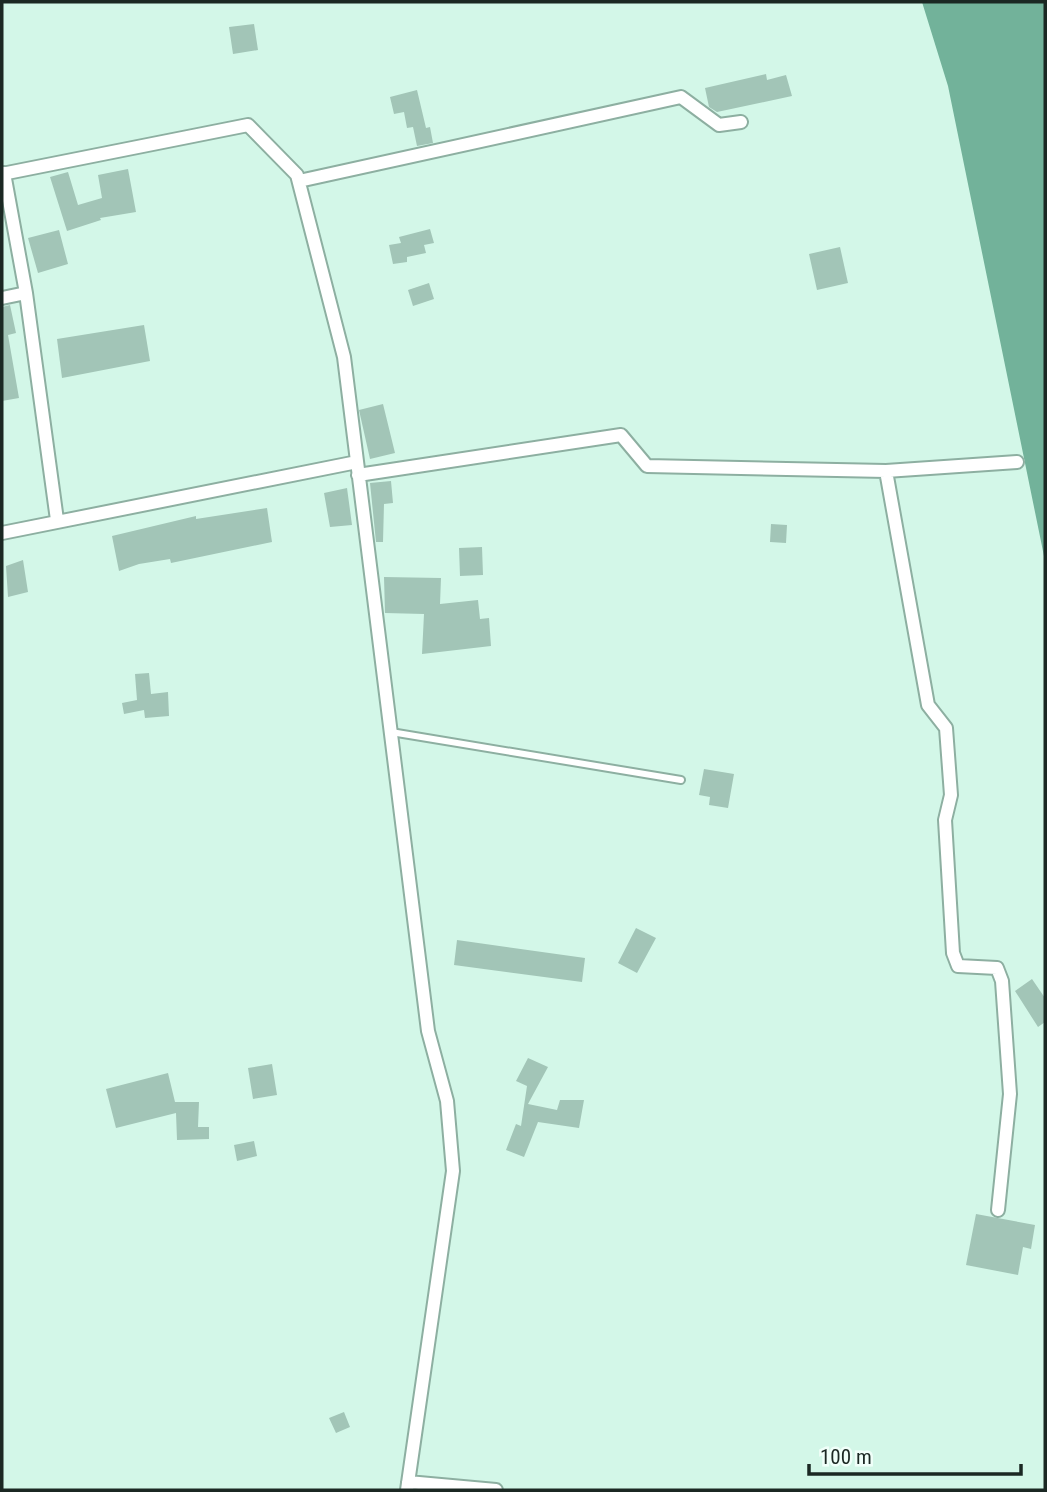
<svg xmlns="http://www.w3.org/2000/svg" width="1047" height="1492" viewBox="0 0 1047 1492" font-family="'Roboto Condensed',sans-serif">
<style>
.water{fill:#72b29a}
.building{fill:#a2c5b7}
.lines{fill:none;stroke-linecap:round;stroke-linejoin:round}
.lane-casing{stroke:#8dafa1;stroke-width:10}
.street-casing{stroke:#8dafa1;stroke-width:16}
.lane{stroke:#fff;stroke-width:6}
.street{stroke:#fff;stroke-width:12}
</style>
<rect width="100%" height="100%" fill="#d3f7e8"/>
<!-- water -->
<path class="water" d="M 922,2 L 1045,2 L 1045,561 L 948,86 Z"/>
<!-- building -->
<path class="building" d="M 254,24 L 258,50 L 233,54 L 229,27 Z
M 766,74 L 767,80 L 786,75 L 792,96 L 717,112 L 709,107 L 705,88 Z
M 417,90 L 426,128 L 430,127 L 433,143 L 417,146 L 413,127 L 407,128 L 404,112 L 394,114 L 390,97 Z
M 128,169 L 136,212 L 100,218 L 101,220 L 67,231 L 50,177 L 68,172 L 78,205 L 102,198 L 98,175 Z
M 430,229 L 434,243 L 424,245 L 426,253 L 407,257 L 407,262 L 393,264 L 389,245 L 401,243 L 399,237 Z
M 59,230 L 68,264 L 38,273 L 28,238 Z
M 840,247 L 848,283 L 817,290 L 809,254 Z
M 429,283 L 434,299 L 413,306 L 408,290 Z
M 10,305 L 16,333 L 8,335 L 19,398 L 2,401 L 2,307 Z
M 144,325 L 150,361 L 62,378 L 57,339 Z
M 383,404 L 395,453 L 370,459 L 359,410 Z
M 391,481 L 393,503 L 384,504 L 383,542 L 376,542 L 370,483 Z
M 347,488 L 352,525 L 330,527 L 324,493 Z
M 267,508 L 272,542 L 171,563 L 170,559 L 139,564 L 119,571 L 112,536 L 196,516 L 196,519 Z
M 771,524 L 787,525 L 786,543 L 770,542 Z
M 482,547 L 483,575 L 460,576 L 459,548 Z
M 23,560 L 28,592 L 8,597 L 6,566 Z
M 384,577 L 441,578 L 440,604 L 478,600 L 480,619 L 489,618 L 491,646 L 422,654 L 424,614 L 385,613 Z
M 149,673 L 151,694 L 168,692 L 169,716 L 145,718 L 144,710 L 124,714 L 122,703 L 137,700 L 135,674 Z
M 704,769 L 734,774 L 728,808 L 709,805 L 710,797 L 699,795 Z
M 636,928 L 656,938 L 637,973 L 618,963 Z
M 457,940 L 585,958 L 582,982 L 454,965 Z
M 1032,979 L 1045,998 L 1045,1022 L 1038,1027 L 1015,991 Z
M 528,1058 L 548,1067 L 528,1104 L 557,1110 L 560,1100 L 584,1100 L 579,1128 L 538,1122 L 524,1157 L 506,1150 L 516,1124 L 521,1126 L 527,1086 L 516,1081 Z
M 272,1064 L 277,1095 L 253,1099 L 248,1068 Z
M 168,1073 L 175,1102 L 199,1102 L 198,1127 L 209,1127 L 209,1139 L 177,1140 L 176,1113 L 116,1128 L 106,1089 Z
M 254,1141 L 257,1156 L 237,1161 L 234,1145 Z
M 976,1214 L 1035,1225 L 1031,1249 L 1023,1247 L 1018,1275 L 966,1265 Z
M 344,1412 L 350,1427 L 336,1433 L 329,1418 Z"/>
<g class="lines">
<!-- lane casing -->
<g class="lane-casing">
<path id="lane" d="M 391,732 L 681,780"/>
</g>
<!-- street casing -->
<g class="street-casing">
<path id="street" d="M 4,173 L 26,293 L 57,520
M 2,174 L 248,125 L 297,175 L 344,357 L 428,1031 L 447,1101 L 453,1171 L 407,1490
M 299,181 L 681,97 L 719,125 L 741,122
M 2,298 L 26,293
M 886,471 L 928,705 L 946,728 L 951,795 L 945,820 L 953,953 L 958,966 L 997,968 L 1002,981 L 1010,1094 L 998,1210
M 358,475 L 621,435 L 647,466 L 886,471 L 1017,462
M 2,533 L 357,462
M 408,1482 L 496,1490"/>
</g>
<!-- lane -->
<use href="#lane" class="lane"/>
<!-- street -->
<use href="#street" class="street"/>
</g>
<!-- border -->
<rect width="1047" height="1492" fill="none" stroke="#1b2823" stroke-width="7"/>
<!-- scale -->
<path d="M809 1464v10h212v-10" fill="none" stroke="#1b2823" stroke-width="3.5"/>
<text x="820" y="1464" font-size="21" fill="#1b2823" stroke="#f0fff9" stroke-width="5" paint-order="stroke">100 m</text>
</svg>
